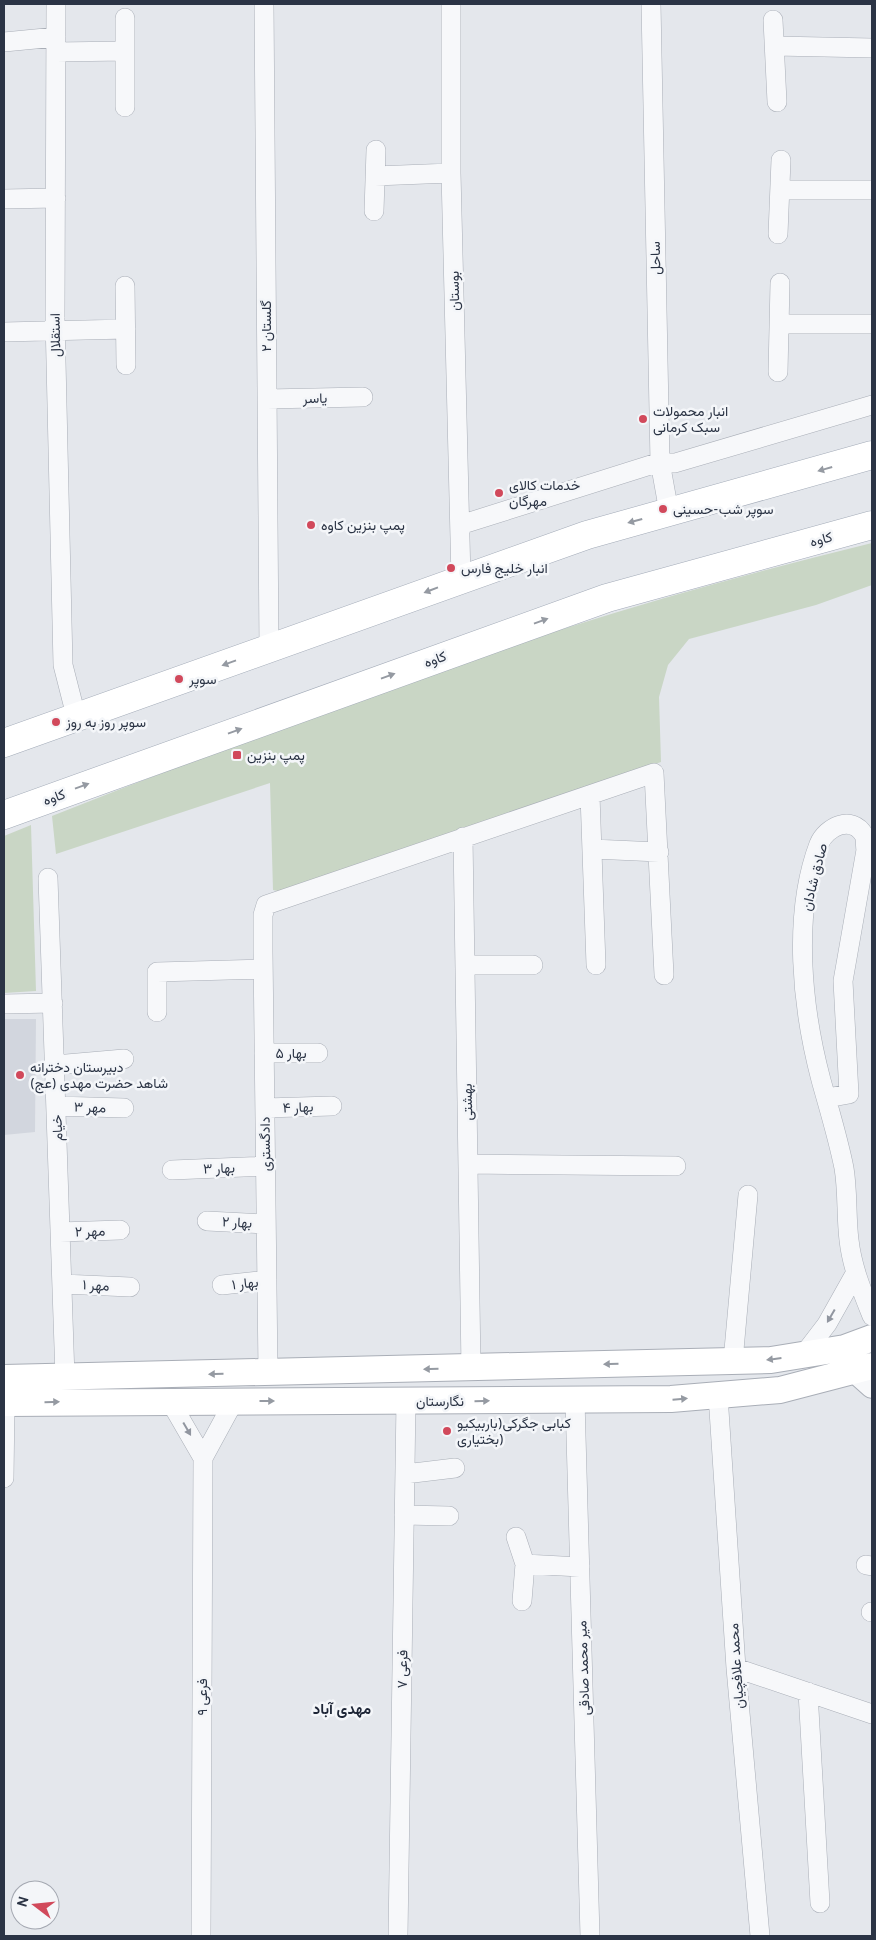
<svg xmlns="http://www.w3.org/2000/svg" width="876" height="1940" viewBox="0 0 876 1940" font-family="Overpass,Vazirmatn,sans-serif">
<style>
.built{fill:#d2d6de}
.green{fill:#c9d6c5}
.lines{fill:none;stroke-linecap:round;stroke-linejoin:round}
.minor-casing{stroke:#a9aeb7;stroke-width:20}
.tertiary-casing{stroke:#a9aeb7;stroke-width:24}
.secondary-casing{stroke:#a9aeb7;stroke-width:28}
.primary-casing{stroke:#a3abb8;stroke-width:29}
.minor{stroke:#f7f8fa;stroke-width:19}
.tertiary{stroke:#f7f8fa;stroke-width:22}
.secondary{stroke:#fff;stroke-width:26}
.primary{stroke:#fff;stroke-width:28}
.oneway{fill:#959aa2}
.oneway2{fill:#9196a0}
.poi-dot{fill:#d1495b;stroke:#f4f6f9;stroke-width:2}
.labels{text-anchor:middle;stroke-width:5;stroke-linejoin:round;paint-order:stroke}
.street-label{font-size:14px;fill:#2b3445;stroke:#f4f6f9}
.poi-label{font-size:14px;fill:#2b3445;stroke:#f4f6f9;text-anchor:start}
.neighbourhood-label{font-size:15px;font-weight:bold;fill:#1d2536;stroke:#f4f6f9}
</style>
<rect width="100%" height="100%" fill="#e4e7ec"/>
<!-- built -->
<path class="built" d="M 4,1019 L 36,1019 L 35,1132 L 4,1135 Z"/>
<!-- green -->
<path class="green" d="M 872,543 L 872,585 L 816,605 L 689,639 L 668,665 L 659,697 L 661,762 L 282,892 L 273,890 L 270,783 L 56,854 L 52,816 C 222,749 392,684 566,628 C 667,596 770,568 872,543 Z
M 31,825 L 36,991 L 4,993 L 4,836 Z"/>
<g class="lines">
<!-- minor casing -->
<g class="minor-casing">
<path id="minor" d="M 56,4 L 55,318 L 63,665 L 76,716
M 264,4 L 269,648
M 451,4 L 451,173 L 461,579
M 651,4 L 660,462 L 669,512
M 125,18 L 125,107
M 773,20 L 777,102
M 4,42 L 56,37
M 775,46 L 872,48
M 56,52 L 125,51
M 375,176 L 451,173
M 780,190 L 872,190
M 4,199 L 56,198
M 374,211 L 376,150
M 778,234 L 781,160
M 125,286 L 126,365
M 779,324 L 872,324
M 4,332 L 126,329
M 778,372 L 780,283
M 267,399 L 363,397
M 460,525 L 660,462 L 675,463 L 872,405
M 590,795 L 596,965
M 463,837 L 471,1368
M 592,849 L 659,852
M 48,878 L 65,1377
M 465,965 L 533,965
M 4,1004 L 53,1003
M 157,1012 L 157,972 L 263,969
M 264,1053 L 318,1053
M 55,1065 L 124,1059
M 827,1098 L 849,1094 L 843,981 L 866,850 C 865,846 866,839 864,835 C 852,814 826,827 819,844 C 792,915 802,1008 821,1080 C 829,1109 838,1138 844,1168 C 848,1192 846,1216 849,1240 C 852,1267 862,1291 872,1316
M 56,1106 L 124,1108
M 265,1108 L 332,1106
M 468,1164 L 676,1166
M 172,1170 L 266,1166
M 207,1221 L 266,1224
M 60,1232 L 120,1230
M 62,1284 L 130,1287
M 222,1285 L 267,1280
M 804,1354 L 827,1324 L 855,1274
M 733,1361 L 748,1195
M 268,1372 L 263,952 L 263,915 L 266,905 L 654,773 L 664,975
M 718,1395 L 736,1668 L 760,1936
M 575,1400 L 590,1936
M 170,1401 L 203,1458
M 405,1474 L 455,1468
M 4,1478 L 5,1403
M 404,1515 L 449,1516
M 516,1537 L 525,1564 L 522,1601
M 525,1564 L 580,1567
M 866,1565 L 872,1566
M 871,1612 L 872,1612
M 736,1668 L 872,1714
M 808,1692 L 820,1903
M 201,1936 L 203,1458 L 234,1401
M 398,1936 L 406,1401"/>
</g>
<!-- tertiary casing -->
<g class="tertiary-casing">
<path id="tertiary" d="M 854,1371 L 872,1387"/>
</g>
<!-- secondary casing -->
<g class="secondary-casing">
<path id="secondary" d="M 4,1378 L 771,1360 L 845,1348 L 872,1338
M 4,1403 L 671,1399 L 780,1390 L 872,1366"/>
</g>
<!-- primary casing -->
<g class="primary-casing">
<path id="primary" d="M 4,743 L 587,535 L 872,455
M 4,815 L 607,598 L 872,525"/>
</g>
<!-- minor -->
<use href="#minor" class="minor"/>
<!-- tertiary -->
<use href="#tertiary" class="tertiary"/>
<!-- secondary -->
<use href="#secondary" class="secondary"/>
<!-- primary -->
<use href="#primary" class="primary"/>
</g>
<!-- one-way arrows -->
<defs><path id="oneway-solid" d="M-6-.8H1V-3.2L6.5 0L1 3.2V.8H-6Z" transform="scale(1.25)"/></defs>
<g class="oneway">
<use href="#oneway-solid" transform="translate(825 469) rotate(164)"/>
<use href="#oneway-solid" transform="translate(635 521) rotate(165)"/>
<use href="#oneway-solid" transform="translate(431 590) rotate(159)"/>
<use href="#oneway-solid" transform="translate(541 621) rotate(-20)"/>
<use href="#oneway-solid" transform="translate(229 663) rotate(160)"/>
<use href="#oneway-solid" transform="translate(388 676) rotate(-20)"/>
<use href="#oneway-solid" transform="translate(235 731) rotate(-20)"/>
<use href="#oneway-solid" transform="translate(82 786) rotate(-20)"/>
<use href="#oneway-solid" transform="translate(774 1359) rotate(173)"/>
<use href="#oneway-solid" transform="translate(611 1364) rotate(178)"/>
<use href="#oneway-solid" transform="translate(431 1369) rotate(179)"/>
<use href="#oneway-solid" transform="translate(216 1374) rotate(179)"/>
<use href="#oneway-solid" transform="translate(680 1399) rotate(-5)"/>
<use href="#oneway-solid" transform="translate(267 1401)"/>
<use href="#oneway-solid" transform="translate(482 1401) rotate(-1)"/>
<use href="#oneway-solid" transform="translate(52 1402) rotate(-1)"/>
</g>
<g class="oneway2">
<use href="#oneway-solid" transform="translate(831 1316) rotate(120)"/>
<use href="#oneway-solid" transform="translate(187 1429) rotate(60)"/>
</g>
<!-- markers -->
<g class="poi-dot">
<circle cx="643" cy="419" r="5"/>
<circle cx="499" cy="493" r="5"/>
<circle cx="663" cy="509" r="5"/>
<circle cx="311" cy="525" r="5"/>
<circle cx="451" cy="568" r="5"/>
<circle cx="179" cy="679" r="5"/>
<circle cx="56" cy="722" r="5"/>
<rect x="232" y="750" width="10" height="10" rx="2.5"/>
<circle cx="20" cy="1075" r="5"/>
<circle cx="447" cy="1431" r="5"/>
</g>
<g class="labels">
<!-- street labels -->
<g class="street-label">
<text transform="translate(655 258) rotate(-91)" y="5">ساحل</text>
<text transform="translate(454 291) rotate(-91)" y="5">بوستان</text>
<text transform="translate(266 326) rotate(-90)" y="5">گلستان ۲</text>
<text transform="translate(55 335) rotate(-91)" y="5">استقلال</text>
<text transform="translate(315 398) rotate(-1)" y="5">یاسر</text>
<text transform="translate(821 539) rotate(-15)" y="5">کاوه</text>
<text transform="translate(435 659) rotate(-20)" y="5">کاوه</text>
<text transform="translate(54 797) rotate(-20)" y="5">کاوه</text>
<text transform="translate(814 877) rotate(-76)" y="5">صادق شادان</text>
<text x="291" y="1058">بهار ۵</text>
<text transform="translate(467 1102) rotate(-91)" y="5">بهشتی</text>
<text transform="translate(90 1107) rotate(2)" y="5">مهر ۳</text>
<text transform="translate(298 1107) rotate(-2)" y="5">بهار ۴</text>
<text transform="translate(57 1128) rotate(-92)" y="5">خیام</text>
<text transform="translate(265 1144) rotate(-91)" y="5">دادگستری</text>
<text transform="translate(219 1168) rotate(-2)" y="5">بهار ۳</text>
<text transform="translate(237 1222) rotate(3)" y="5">بهار ۲</text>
<text transform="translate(90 1231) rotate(-2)" y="5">مهر ۲</text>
<text transform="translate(245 1283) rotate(-6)" y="5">بهار ۱</text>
<text transform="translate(96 1285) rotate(3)" y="5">مهر ۱</text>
<text x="440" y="1406">نگارستان</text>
<text transform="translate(736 1666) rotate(-94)" y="5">محمد علافچیان</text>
<text transform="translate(583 1668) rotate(-92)" y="5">میر محمد صادقی</text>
<text transform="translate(402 1669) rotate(-89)" y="5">فرعی ۷</text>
<text transform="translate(202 1697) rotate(-90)" y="5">فرعی ۹</text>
</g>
<!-- poi labels -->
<g class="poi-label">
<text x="653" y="416">انبار محمولات<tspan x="653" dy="16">سبک کرمانی</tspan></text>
<text x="509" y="490">خدمات کالای<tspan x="509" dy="16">مهرگان</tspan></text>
<text x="673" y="514">سوپر شب-حسینی</text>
<text x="321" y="530">پمپ بنزین کاوه</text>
<text x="461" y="573">انبار خلیج فارس</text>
<text x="189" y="684">سوپر</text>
<text x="66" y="727">سوپر روز به روز</text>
<text x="247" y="760">پمپ بنزین</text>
<text x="30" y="1072">دبیرستان دخترانه<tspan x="30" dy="16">شاهد حضرت مهدی (عج)</tspan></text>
<text x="457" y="1428">کبابی جگرکی(باربیکیو<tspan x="457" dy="16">بختیاری)</tspan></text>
</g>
<!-- neighbourhood labels -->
<g class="neighbourhood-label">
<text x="342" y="1714">مهدی آباد</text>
</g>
</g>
<!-- border -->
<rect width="876" height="1940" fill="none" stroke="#2b3445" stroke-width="10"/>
<!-- north arrow -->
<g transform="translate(35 1905) rotate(286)"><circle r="24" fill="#f4f6f9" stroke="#a4a8b1"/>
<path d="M0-4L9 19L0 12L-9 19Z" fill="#d1495b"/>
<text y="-8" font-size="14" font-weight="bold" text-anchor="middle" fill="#2b3445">N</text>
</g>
</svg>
